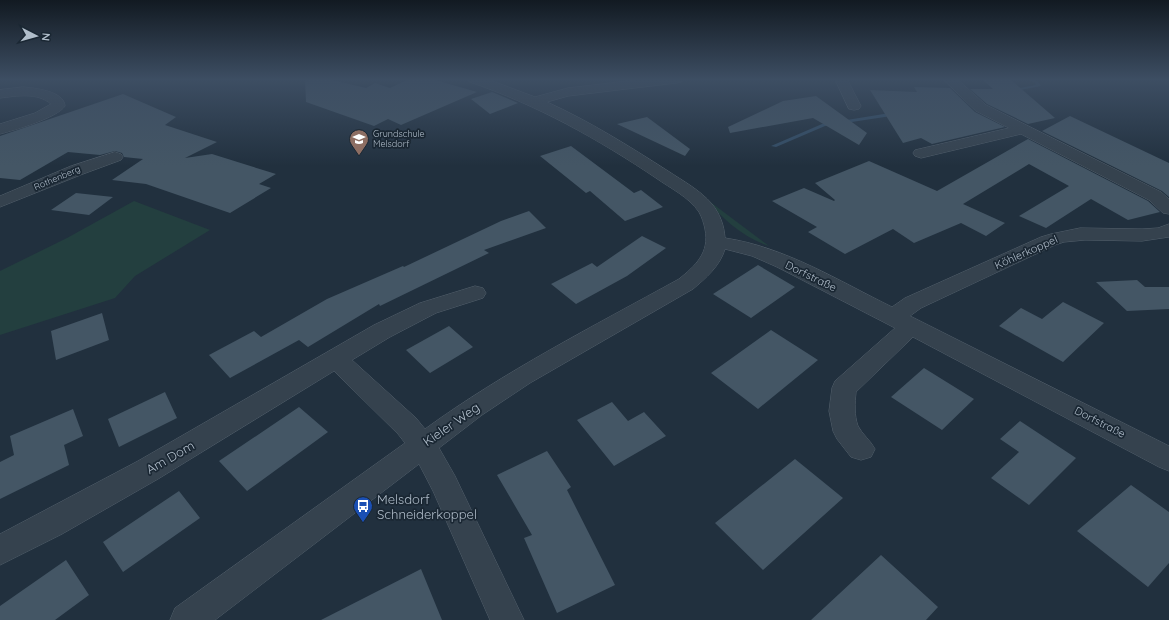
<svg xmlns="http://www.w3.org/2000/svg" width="1169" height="620" viewBox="0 0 1169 620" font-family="Quicksand,sans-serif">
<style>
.green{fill:#233f3f}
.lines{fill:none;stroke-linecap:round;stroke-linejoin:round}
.stream{fill:#334e67;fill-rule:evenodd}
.building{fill:#445665}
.minor-casing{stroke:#53606c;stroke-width:1}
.minor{fill:#35424e;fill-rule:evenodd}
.labels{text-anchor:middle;stroke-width:3.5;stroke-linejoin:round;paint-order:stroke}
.far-poi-label{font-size:9px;fill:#b0bdca;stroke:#1a2733;text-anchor:start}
.far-street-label{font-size:9px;fill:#b0bdca;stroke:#1a2733}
.street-label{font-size:11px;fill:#b0bdca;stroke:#1a2733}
.near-street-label{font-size:13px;fill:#b0bdca;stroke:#1a2733}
.near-poi-label{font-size:13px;fill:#b0bdca;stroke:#1a2733;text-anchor:start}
</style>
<rect width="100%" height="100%" fill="#21303e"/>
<!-- green -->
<path class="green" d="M 705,198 L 769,246 C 742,237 723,219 705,198 Z
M 134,201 L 210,230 L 135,276 L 115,298 L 0,335 L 0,271 L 67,238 Z"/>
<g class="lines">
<!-- stream -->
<path class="stream" d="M 1028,79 C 1035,79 1038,80 1041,86 L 1010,92 L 1010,90 L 1036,85 L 1035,83 Z
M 896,112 L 899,114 L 898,115 L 825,126 L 776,147 L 771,146 L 822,124 Z"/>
</g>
<!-- building -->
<path class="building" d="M 305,79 L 328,79 L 366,88 L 375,83 L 390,88 L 409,79 L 432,79 L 477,92 L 401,125 L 388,119 L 374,126 L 306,102 Z
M 982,79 L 1010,79 L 1055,118 L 1028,124 L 987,104 L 970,89 L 993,89 Z
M 914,87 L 950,88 L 975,112 L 1005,127 L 932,144 L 921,138 L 903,143 L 870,90 L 917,92 Z
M 492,92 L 504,97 L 518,103 L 490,114 L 471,99 Z
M 123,94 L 176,117 L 165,125 L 217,142 L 185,158 L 212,154 L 276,174 L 259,184 L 271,188 L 230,213 L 146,184 L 112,180 L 143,159 L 124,157 L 122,153 L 115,151 L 100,155 L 68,152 L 20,180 L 0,178 L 0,136 Z
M 816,96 L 867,133 L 859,145 L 813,118 L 730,133 L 728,127 L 783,101 Z
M 1070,116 L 1169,163 L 1169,197 L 1162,191 L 1042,131 Z
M 647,117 L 690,149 L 685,156 L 617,124 Z
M 1028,139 L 1148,201 L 1160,212 L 1128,220 L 1091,199 L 1046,228 L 1019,216 L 1069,186 L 1029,164 L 963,204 L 1005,223 L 986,236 L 961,223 L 914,243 L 893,229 L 845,254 L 808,232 L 817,227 L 772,201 L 804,188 L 834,201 L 835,200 L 815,183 L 869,161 L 937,191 Z
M 571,146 L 634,193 L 641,190 L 663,207 L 625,221 L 590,191 L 586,193 L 540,156 Z
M 76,193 L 113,197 L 89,215 L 51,210 Z
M 529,211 L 546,228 L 484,250 L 489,253 L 380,306 L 379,304 L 308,347 L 299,340 L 230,378 L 209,355 L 254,331 L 261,337 L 327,299 L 403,266 L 404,267 L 501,221 Z
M 642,236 L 666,248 L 627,276 L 576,304 L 551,284 L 592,263 L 597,267 Z
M 758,265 L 795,287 L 751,318 L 713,294 Z
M 1137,280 L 1145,287 L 1169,287 L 1169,309 L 1127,311 L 1096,282 Z
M 1063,302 L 1104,323 L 1063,362 L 999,326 L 1021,308 L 1042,319 Z
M 102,313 L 109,340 L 56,360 L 51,331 Z
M 449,326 L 473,347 L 430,373 L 406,350 Z
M 771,330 L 818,360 L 758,409 L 711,373 Z
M 924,368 L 974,399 L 942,430 L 891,397 Z
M 165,392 L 177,418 L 119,447 L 108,419 Z
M 612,402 L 628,421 L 644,412 L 666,436 L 614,466 L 577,420 Z
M 299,407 L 328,432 L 247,491 L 219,461 Z
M 73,409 L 83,436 L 64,445 L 69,465 L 0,499 L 0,462 L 14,455 L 10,436 Z
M 1020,421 L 1076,458 L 1029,505 L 991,478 L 1019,452 L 1000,439 Z
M 547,451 L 571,487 L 567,490 L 615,585 L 557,613 L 524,538 L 532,535 L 497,475 Z
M 795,459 L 843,498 L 763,570 L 715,523 Z
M 1131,485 L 1169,512 L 1169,563 L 1148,587 L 1077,531 Z
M 179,491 L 200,518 L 123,572 L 103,542 Z
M 881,555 L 938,607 L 926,620 L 811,620 Z
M 66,560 L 89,595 L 55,620 L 0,620 L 0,606 Z
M 421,569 L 442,620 L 321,620 Z"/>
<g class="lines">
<!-- minor casing -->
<g class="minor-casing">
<path id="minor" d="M 468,79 L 487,79 L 535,97 L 568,88 L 645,79 L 682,79 L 681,82 L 676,83 L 568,96 L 547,102 C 589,121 629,146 668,171 C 683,181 700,190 712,204 C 720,214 724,225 725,238 C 785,247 839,281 892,307 L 905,298 L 1041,237 L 1051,234 L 1080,228 L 1142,229 L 1158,228 L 1169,224 L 1169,237 L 1142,241 L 1085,240 L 1064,242 L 1055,245 L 921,308 L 910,316 L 1169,446 L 1169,471 L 1159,467 L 913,337 L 856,392 C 855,403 854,415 858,426 C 862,434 871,441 875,449 L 871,457 L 861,460 L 851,457 L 837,439 L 833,431 L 829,411 L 832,388 L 835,381 L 895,328 L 777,267 L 752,256 L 725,249 C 720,266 706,278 693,289 L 530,383 L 482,415 L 439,448 L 455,476 L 524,620 L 490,620 L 433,491 L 419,464 L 215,620 L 170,620 L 175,608 L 405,443 L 398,434 L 334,371 L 158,479 L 62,534 L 0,565 L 0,534 L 138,461 L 374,325 L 420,303 L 475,286 L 483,288 L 486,293 L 483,298 L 436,313 L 390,337 L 352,360 L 416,418 L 425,429 C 505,371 592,327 679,279 C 695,266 710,253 705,229 C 704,224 702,217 699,212 C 689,197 670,188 656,178 C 598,139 537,105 470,82 Z
M 835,79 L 847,79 L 861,106 L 859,109 L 854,110 L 849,109 Z
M 943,79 L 957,79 L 986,105 L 1161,192 L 1169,199 L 1169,214 L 1163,213 L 1149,200 L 1021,134 L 921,158 L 915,156 L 913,153 L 915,150 L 1009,128 L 976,111 Z
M 23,87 C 35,88 64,91 65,106 C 57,118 15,130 0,134 L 0,124 L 35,113 L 51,104 C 37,92 17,96 0,98 L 0,90 Z
M 115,152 L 121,154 L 123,157 L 121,160 L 83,174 L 0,207 L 0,196 L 71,166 Z"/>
</g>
<!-- minor -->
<use href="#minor" class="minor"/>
</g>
<!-- sky -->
<linearGradient id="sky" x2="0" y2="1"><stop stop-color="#121a22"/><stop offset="0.48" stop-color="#3d4e63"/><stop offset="1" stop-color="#3d4e63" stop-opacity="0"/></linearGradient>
<rect width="1169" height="166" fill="url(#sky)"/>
<!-- icons -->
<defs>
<g id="school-pin" transform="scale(1)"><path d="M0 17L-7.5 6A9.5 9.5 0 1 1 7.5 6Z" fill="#8d6e63" stroke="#1a2733"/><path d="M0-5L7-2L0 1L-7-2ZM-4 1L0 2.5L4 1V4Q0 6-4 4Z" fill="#fff"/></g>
<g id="bus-pin" transform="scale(1)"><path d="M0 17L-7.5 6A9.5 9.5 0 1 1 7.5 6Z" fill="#1a4fb4" stroke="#1a2733"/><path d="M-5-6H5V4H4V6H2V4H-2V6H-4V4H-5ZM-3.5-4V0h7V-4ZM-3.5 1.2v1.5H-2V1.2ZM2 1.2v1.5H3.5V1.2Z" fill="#fff"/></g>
</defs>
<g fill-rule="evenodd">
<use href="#school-pin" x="359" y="139"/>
<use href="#bus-pin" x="363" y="506"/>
</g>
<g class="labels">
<!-- far-poi labels -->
<g class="far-poi-label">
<text x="373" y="137">Grundschule<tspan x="373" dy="10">Melsdorf</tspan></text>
</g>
<!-- far-street labels -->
<g class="far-street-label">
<text transform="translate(57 178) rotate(-23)" y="3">Rothenberg</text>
</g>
<!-- street labels -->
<g class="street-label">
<text transform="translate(1026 252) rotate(-24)" y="4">Köhlerkoppel</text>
<text transform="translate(811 276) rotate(26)" y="4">Dorfstraße</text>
<text transform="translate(1100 422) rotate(27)" y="4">Dorfstraße</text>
</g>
<!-- near-street labels -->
<g class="near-street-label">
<text transform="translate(451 424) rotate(-35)" y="5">Kieler Weg</text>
<text transform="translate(170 457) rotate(-30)" y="5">Am Dom</text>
</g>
<!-- near-poi labels -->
<g class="near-poi-label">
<text x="377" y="504">Melsdorf<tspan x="377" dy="15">Schneiderkoppel</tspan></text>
</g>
</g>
<!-- north arrow -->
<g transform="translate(36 36) rotate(96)" stroke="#1a2733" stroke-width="3" paint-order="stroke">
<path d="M0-3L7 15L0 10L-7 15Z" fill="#b0bdca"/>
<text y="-6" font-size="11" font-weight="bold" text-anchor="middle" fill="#b0bdca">N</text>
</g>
</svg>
